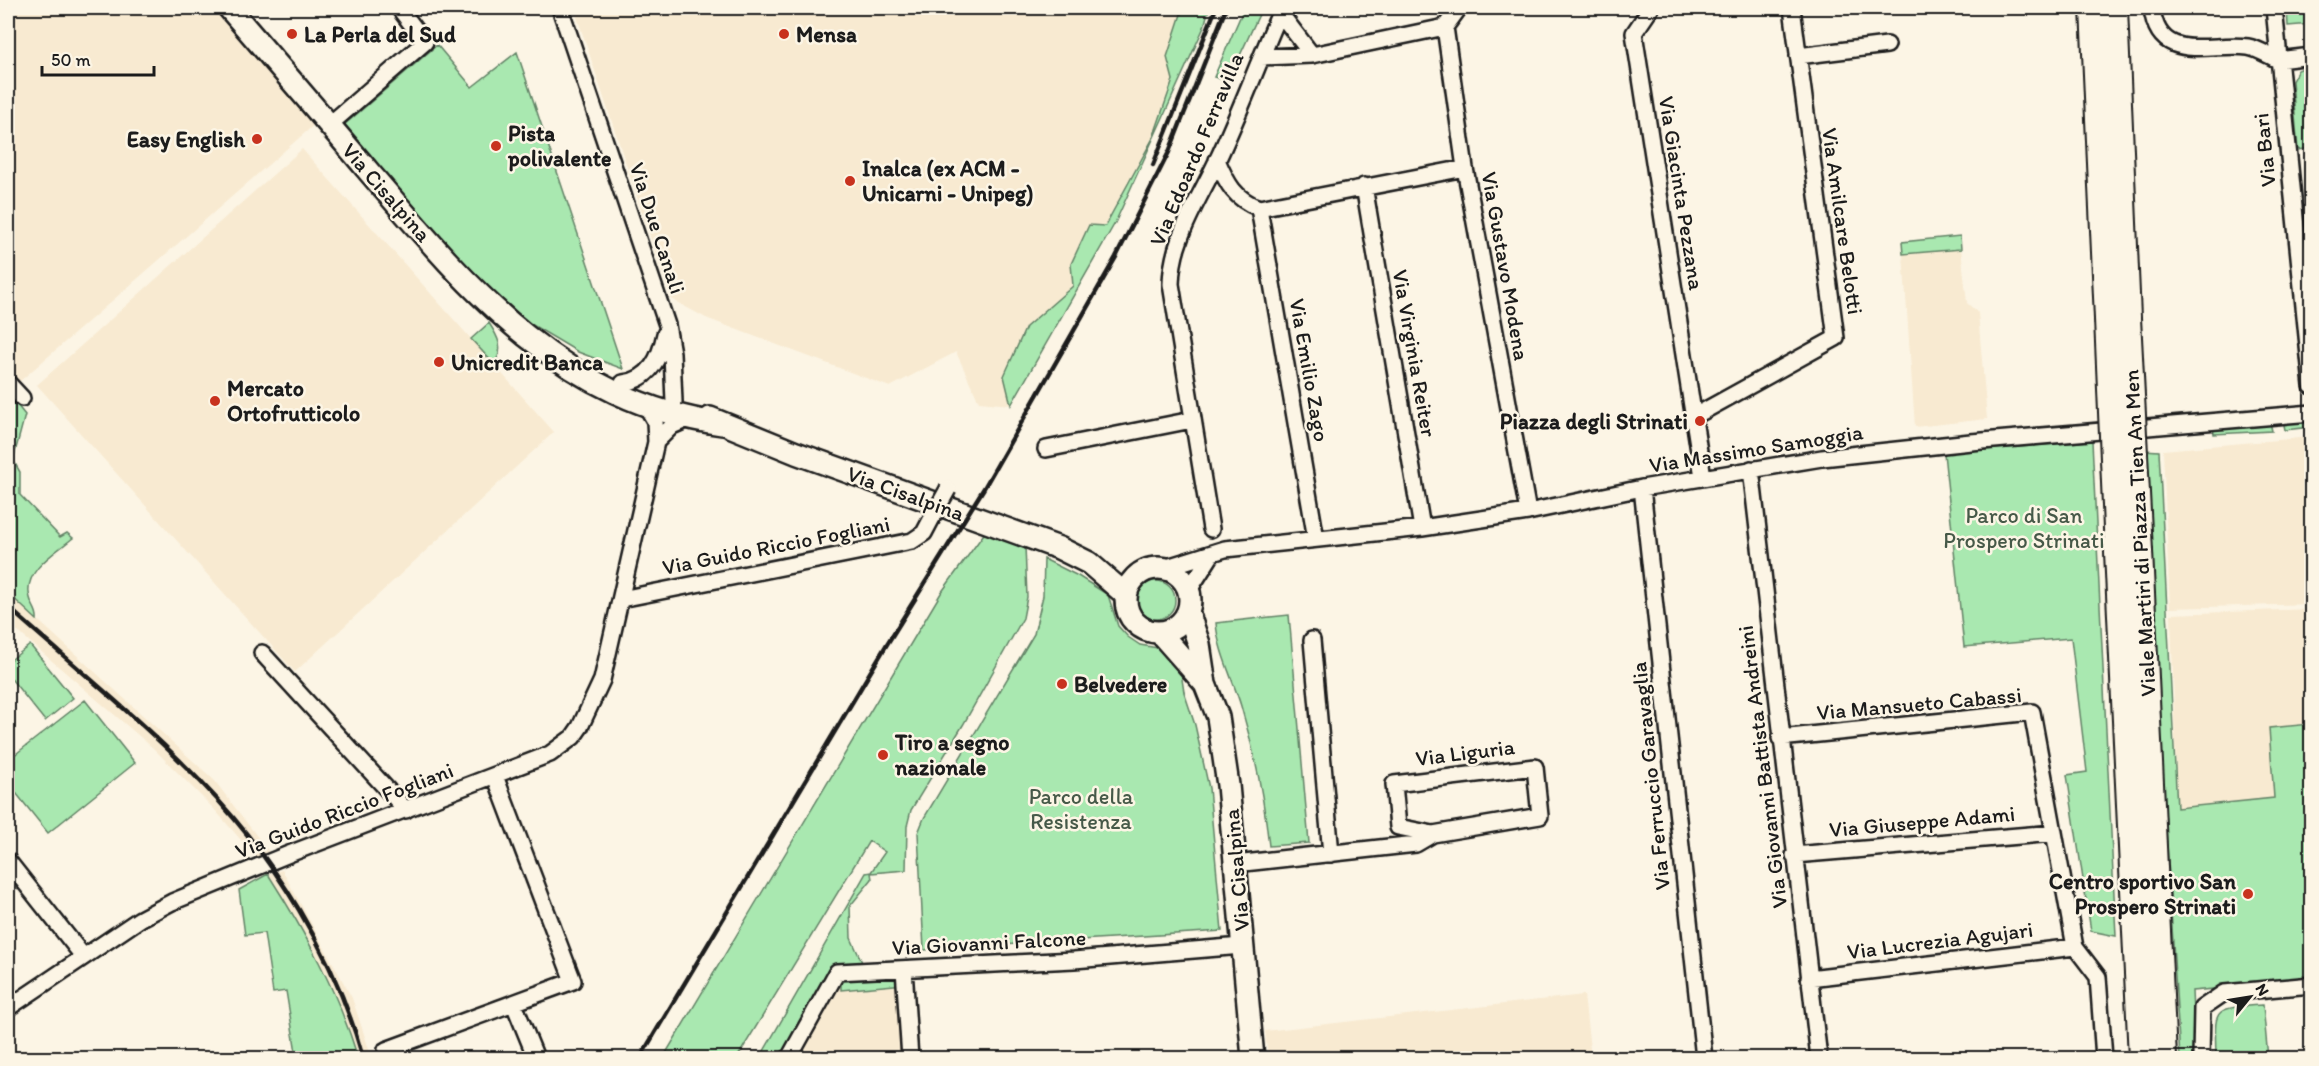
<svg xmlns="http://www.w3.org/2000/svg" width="2319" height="1066" viewBox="0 0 2319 1066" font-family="Itim,sans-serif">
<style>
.built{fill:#f8ead1}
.green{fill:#a9e8b0;stroke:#628266;stroke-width:1.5}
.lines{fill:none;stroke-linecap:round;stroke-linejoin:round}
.minor-casing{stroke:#1c1c1c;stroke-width:20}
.secondary-casing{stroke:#1c1c1c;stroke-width:26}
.trunk-casing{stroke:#1c1c1c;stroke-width:28}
.minor{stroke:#fcf5e5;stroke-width:15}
.secondary{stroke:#fcf5e5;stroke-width:21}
.trunk{stroke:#fcf5e5;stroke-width:24}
.rail{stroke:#1c1c1c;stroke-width:4.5}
.minor-bridge-casing{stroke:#1c1c1c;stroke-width:20;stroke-linecap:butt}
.trunk-bridge-casing{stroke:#1c1c1c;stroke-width:28;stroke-linecap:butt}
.minor-bridge{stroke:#fcf5e5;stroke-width:15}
.trunk-bridge{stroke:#fcf5e5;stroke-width:24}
.poi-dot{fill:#c8321e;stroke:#fcf5e5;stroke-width:2}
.labels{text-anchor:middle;stroke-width:5;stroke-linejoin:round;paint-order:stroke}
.poi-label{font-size:22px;font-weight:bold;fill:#1c1c1c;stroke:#fcf5e5;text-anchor:start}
.street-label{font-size:22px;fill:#1c1c1c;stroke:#fcf5e5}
.park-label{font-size:22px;fill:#465948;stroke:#fcf5e5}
</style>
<rect width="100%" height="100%" fill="#fcf5e5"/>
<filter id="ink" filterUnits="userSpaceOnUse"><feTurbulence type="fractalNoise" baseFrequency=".0167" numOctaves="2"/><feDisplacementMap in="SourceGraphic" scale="12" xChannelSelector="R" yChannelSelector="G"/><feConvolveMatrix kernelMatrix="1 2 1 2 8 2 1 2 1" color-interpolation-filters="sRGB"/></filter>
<g filter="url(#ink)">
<!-- built -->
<path class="built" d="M 8,8 L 215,8 L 314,125 L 19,382 L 8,369 Z
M 574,8 L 1200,8 L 1153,138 L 1011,405 L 979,402 L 956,352 L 890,387 L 706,318 L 671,299 Z
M 302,149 L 554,432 L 295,672 L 37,385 Z
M 1961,249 L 1967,303 L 1978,313 L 1987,419 L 1915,427 L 1903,254 Z
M 2311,437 L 2311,604 L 2170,608 L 2163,450 Z
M 8,593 L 214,780 L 273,857 L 261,863 L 214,809 L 153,748 L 8,623 Z
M 2311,609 L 2311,724 L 2269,728 L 2274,798 L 2177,808 L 2171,614 Z
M 282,870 L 352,998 L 372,1058 L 358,1058 L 342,1014 L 311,944 L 268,874 Z
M 904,969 L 910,1058 L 789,1058 L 841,972 Z
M 1584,995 L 1591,1058 L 1268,1058 L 1265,1031 Z"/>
<!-- green -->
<path class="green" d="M 1183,8 L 1209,8 L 1204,27 L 1115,223 L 1011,405 L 1004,376 L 1026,327 L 1073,286 L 1071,264 L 1089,225 L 1105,226 L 1153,138 L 1173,80 L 1167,57 Z
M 1244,8 L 1262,8 L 1228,81 L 1214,77 Z
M 2287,8 L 2311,8 L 2311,24 L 2288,26 Z
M 437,45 L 472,87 L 517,52 L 623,369 L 578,352 L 514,314 L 463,263 L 343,126 Z
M 2311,65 L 2311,148 L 2298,150 L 2292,81 L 2298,70 Z
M 1960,236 L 1961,249 L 1903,254 L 1902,242 Z
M 489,323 C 498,337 505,349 494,364 L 471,339 Z
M 9,395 L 25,415 L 13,460 L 20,472 L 20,495 L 60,537 L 67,533 L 73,538 C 56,552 22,571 30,598 C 32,607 38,610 37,620 L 8,593 Z
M 2311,417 L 2311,427 L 2285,430 L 2283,420 Z
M 2270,422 L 2272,431 L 2214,434 L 2213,427 Z
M 2092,441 L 2116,936 L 2091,931 L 2067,775 L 2087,772 L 2071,638 L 1964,647 L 1944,453 Z
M 2143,450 L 2159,451 L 2177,808 L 2274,798 L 2269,728 L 2311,724 L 2311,980 L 2192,991 L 2195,1058 L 2180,1058 Z
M 986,531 L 1025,546 L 1027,597 L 1023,618 L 963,725 L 911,810 L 907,826 L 906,870 L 871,873 L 872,879 L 850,906 L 851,938 L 866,971 L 924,968 L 905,984 L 841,990 L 841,973 L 789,1058 L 760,1058 L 866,873 L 871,872 L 885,852 L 869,841 L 737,1058 L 663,1058 L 941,593 Z
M 1044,559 L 1078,576 L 1108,595 L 1118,626 L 1128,637 L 1140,645 L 1164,649 L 1180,666 L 1184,692 L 1195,725 L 1209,788 L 1222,931 L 924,950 L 918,833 L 924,818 L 1034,634 L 1043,596 Z
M1137 600a19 19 0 1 1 38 0a19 19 0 1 1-38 0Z
M 1289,615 L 1309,843 L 1269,846 C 1264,798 1255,753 1241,706 C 1233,679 1218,651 1216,623 Z
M 30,645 L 73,698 L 45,721 L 8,675 L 8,662 Z
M 85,700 L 135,763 L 48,833 L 8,783 L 8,760 Z
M 268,874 C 305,932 338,992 358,1058 L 297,1058 L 286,991 L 273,993 L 264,933 L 245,935 L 239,890 Z
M 2263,1005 L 2268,1058 L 2216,1058 C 2215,1008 2210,1008 2263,1005 Z"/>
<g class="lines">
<!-- minor casing -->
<g class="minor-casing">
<path id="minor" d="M 560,8 L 667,325 L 672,353 L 674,402
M 1459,8 L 1445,27 L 1465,168 L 1528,512
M 1651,8 L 1634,33 L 1703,477
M 2152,8 C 2158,65 2209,42 2248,47 C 2257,48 2269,56 2278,60
M 2274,8 L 2312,386
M 1280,13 L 1312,55
M 1798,56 L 1887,45
M 1261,57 L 1312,55 L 1445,27
M 2278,60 L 2312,56
M 329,125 L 425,42 L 399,8
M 1217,160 C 1227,184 1235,199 1259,208 L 1465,168
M 1364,186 L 1422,528
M 1259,208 L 1316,539
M 8,383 L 22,398
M 623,383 C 650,380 660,358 665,334
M 1693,417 L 1836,338 L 1792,8
M 656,442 L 672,426 L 688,419
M 1046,449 L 1192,420
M 1751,469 L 1819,1058
M 1642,488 L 1704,1058
M 1211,529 L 1171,284 C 1172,238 1198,202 1217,161 C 1241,110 1260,58 1282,8
M 1164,568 L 1225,549 L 1422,528 L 1528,512 L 1642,488 L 1822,458 L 1971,442 L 2312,413
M 1189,590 L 1212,554
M 621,599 L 912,541 L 924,533 L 933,516
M 1312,640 L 1331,854
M 262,653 L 406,810
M 1780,738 L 2032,712 L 2075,947 L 2098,977 L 2104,1058
M 1794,855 L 2054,833
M 8,861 L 83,956
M 1235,864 L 1416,844 L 1433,834 L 1540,816 L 1535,767 L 1394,784 L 1398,827 L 1433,834
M 904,969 L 910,1058
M 1809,978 L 2075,947
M 514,1004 L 536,1058
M 8,1008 L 140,919 L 172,902 L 289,854 L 550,754 L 573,737 L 580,727 L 602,680 L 656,442 L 655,421 L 645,404
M 386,1050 L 573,981 L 495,776
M 789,1058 L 837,972 L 1074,960 L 1242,946
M 2201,1058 L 2202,1008 L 2224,993 L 2312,985"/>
</g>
<!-- secondary casing -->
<g class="secondary-casing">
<path id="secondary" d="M 229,8 C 276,63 324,118 370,173 C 469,289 562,401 722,424
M 710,418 L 796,453 L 1059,548 L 1089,563 L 1126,595
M1126 600a32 32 0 1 1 64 0a32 32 0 1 1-64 0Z
M 1188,612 L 1199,644 L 1205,684 L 1218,717 L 1228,785 L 1253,1058
M 1160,633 L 1205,684"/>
</g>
<!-- trunk casing -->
<g class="trunk-casing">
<path id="trunk" d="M 2093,8 L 2107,319
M 2115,8 L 2128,318
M 2140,551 L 2164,1058
M 2117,552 L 2141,1058"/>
</g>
<!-- minor -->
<use href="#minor" class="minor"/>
<!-- secondary -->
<use href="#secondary" class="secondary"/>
<!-- trunk -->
<use href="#trunk" class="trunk"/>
<!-- rail -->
<path class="rail" d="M 1153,165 L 1216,8
M 8,607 C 71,663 142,721 201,782 C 275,858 335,956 363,1058
M 640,1058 L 887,644 L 984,488 L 1116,257 L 1169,152 L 1226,8"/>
<!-- minor-bridge casing -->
<g class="minor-bridge-casing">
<path id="minor-bridge" d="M 933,516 L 948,489"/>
</g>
<!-- trunk-bridge casing -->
<g class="trunk-bridge-casing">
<path id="trunk-bridge" d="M 2128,318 L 2140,551
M 2107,319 L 2117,552"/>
</g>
<!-- minor-bridge -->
<use href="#minor-bridge" class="minor-bridge"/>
<!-- trunk-bridge -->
<use href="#trunk-bridge" class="trunk-bridge"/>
</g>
</g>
<!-- markers -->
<g class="poi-dot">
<circle cx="292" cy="34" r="6"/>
<circle cx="784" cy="34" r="6"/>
<circle cx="257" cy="139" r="6"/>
<circle cx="496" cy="146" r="6"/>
<circle cx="850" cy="181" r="6"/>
<circle cx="439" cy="362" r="6"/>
<circle cx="215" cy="401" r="6"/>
<circle cx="1700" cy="421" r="6"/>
<circle cx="1062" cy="684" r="6"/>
<circle cx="883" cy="755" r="6"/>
<circle cx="2248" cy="894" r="6"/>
</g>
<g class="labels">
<!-- poi labels -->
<g class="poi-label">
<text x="304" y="42">La Perla del Sud</text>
<text x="796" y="42">Mensa</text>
<text x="508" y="141">Pista<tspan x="508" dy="25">polivalente</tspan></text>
<text x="245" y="147" text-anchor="end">Easy English</text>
<text x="862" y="176">Inalca (ex ACM -<tspan x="862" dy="25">Unicarni - Unipeg)</tspan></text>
<text x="451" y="370">Unicredit Banca</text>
<text x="227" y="396">Mercato<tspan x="227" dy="25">Ortofrutticolo</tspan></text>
<text x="1688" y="429" text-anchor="end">Piazza degli Strinati</text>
<text x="1074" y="692">Belvedere</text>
<text x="895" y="750">Tiro a segno<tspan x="895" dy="25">nazionale</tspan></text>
<text x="2236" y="889" text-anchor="end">Centro sportivo San<tspan x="2236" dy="25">Prospero Strinati</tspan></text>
</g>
<!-- street labels -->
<g class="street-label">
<text transform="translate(1196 149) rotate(-67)" y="8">Via Edoardo Ferravilla</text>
<text transform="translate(2264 150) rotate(-96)" y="8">Via Bari</text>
<text transform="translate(387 192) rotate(49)" y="8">Via Cisalpina</text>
<text transform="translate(1682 193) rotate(81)" y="8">Via Giacinta Pezzana</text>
<text transform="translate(1843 221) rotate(82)" y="8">Via Amilcare Belotti</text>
<text transform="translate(658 228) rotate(72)" y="8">Via Due Canali</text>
<text transform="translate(1506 266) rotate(80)" y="8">Via Gustavo Modena</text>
<text transform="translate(1415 353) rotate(80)" y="8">Via Virginia Reiter</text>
<text transform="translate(1310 370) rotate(80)" y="8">Via Emilio Zago</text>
<text transform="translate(1756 448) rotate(-9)" y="8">Via Massimo Samoggia</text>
<text transform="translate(906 493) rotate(20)" y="8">Via Cisalpina</text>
<text transform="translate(2139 533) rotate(-93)" y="8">Viale Martiri di Piazza Tien An Men</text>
<text transform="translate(776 545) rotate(-11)" y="8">Via Guido Riccio Fogliani</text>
<text transform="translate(1919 703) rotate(-5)" y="8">Via Mansueto Cabassi</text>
<text transform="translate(1465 752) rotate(-7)" y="8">Via Liguria</text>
<text transform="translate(1762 767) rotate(-97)" y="8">Via Giovanni Battista Andreini</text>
<text transform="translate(1650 776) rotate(-96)" y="8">Via Ferruccio Garavaglia</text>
<text transform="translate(344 810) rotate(-21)" y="8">Via Guido Riccio Fogliani</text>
<text transform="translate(1922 821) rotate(-5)" y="8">Via Giuseppe Adami</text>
<text transform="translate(1236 870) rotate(-95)" y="8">Via Cisalpina</text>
<text transform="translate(1940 940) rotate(-7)" y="8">Via Lucrezia Agujari</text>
<text transform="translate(989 942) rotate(-3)" y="8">Via Giovanni Falcone</text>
</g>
<!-- park labels -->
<g class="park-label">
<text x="2024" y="523">Parco di San<tspan x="2024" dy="25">Prospero Strinati</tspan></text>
<text x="1081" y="804">Parco della<tspan x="1081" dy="25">Resistenza</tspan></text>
</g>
</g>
<!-- margin -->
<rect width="2319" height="1066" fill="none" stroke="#fcf5e5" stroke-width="30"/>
<rect x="15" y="15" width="2289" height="1036" fill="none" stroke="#1c1c1c" stroke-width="2" filter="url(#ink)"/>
<!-- north arrow -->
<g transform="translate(2250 997) rotate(60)" stroke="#fcf5e5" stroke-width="4.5" paint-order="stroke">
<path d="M0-4.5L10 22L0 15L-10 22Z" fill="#1c1c1c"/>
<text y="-9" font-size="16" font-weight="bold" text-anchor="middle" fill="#1c1c1c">N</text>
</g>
<!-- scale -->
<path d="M42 66v9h112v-9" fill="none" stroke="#1c1c1c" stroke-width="3"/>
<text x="51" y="66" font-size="18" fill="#1c1c1c" stroke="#fcf5e5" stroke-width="4.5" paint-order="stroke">50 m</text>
</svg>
